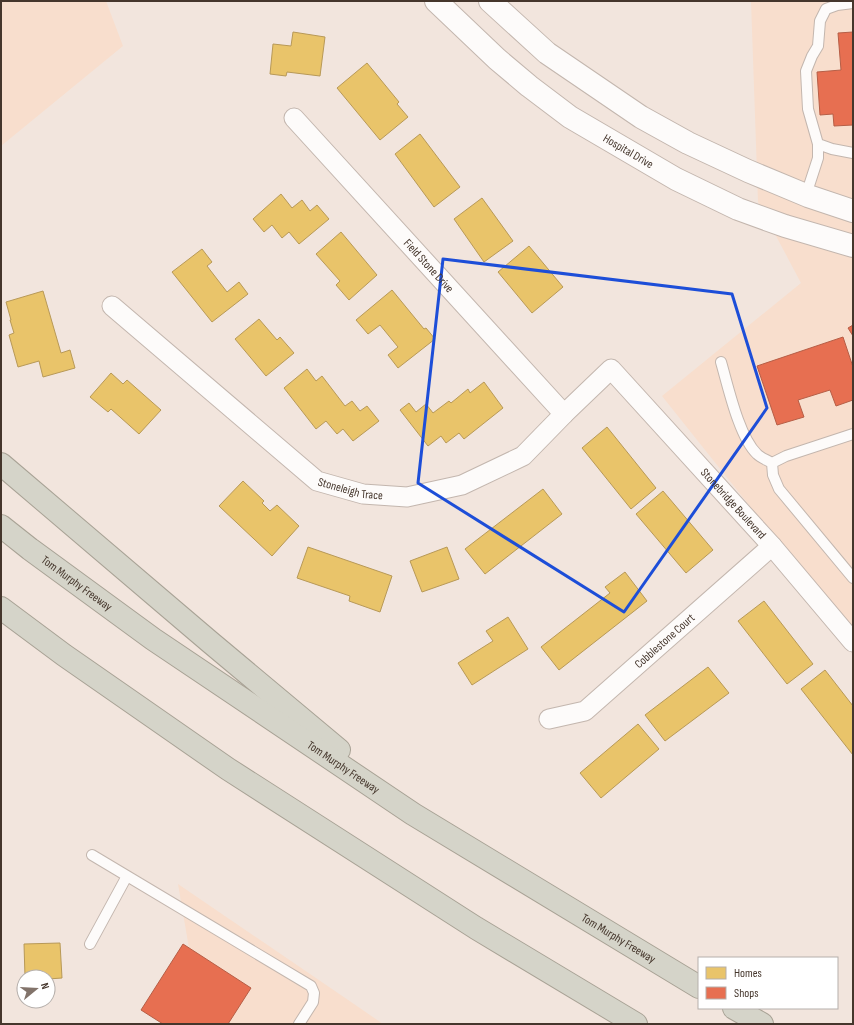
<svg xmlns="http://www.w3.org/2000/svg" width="854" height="1025" viewBox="0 0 854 1025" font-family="'Sofia Sans Condensed',sans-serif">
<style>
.built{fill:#f8decd}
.homes{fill:#e9c46a;stroke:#b89957}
.shops{fill:#e76f51;stroke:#b65e46}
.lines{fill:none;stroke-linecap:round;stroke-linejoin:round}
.service-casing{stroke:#c3b6ae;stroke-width:12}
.minor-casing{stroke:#c3b6ae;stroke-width:21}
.tertiary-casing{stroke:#c3b6ae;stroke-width:24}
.motorway-casing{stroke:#a8a295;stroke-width:24}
.service{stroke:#fdfbfa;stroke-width:10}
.minor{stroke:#fdfbfa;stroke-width:19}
.tertiary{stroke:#fdfbfa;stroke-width:22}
.motorway{stroke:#d5d4c9;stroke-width:22}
.marked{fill:none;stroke:#1d4ed8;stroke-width:3;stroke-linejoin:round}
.labels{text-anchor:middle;stroke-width:4;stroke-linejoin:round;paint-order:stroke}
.street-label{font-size:12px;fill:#45362c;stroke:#fff}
</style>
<rect width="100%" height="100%" fill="#f2e5dd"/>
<!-- built -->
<path class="built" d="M 1,1 L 106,1 L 123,46 L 1,146 Z
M 751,1 L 853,1 L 853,631 L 788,554 L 662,396 L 801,283 L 758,202 Z
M 178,884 L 354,1004 L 383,1024 L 202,1024 Z"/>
<!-- homes -->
<path class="homes" d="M 293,32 L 325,37 L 320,76 L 287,72 L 286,76 L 270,74 L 273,44 L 291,46 Z
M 367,63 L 399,102 L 397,104 L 408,117 L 380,140 L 337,88 Z
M 420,134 L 460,187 L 434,207 L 395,154 Z
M 281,194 L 292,208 L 302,200 L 310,211 L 317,205 L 329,219 L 299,244 L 289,232 L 282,238 L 272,225 L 264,232 L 253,219 Z
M 482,198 L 513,241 L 484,262 L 454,219 Z
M 341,232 L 377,275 L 349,300 L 336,285 L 340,281 L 316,254 Z
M 529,246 L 563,287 L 532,313 L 498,272 Z
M 202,249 L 212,262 L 207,266 L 227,292 L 239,282 L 248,294 L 212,322 L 172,272 Z
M 392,290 L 424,329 L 426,328 L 435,339 L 398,368 L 388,355 L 398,347 L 380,325 L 368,334 L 356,320 Z
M 43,291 L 61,353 L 70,350 L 75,368 L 43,377 L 39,361 L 18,367 L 9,335 L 14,333 L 10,320 L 11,320 L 6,302 Z
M 259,319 L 277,340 L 280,337 L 294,353 L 266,376 L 235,339 Z
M 307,369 L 316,381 L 322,376 L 345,406 L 352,401 L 360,411 L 367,406 L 379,421 L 353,441 L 343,429 L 337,434 L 326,421 L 316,429 L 284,388 Z
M 111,373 L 123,384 L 127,380 L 161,410 L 139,434 L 111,409 L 108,412 L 90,397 Z
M 484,382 L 503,408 L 464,439 L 459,433 L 446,443 L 441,436 L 428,446 L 400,410 L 409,403 L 416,412 L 426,404 L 433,413 L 449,401 L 451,403 L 468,389 L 470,393 Z
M 607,427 L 656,488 L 631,509 L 582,448 Z
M 243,481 L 264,501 L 262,503 L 270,511 L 277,505 L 299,526 L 272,556 L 219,506 Z
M 543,489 L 562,514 L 485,574 L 465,549 Z
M 663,491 L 713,550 L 686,573 L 636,514 Z
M 308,547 L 392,576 L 380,612 L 349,601 L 350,596 L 297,578 Z
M 447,547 L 459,579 L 422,592 L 410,561 Z
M 625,572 L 647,601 L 559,670 L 541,647 L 610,593 L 605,587 Z
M 764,601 L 813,664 L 787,684 L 738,621 Z
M 508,617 L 528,649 L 472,685 L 458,663 L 493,641 L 486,631 Z
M 708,667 L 729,693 L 665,741 L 645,715 Z
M 825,670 L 853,706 L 853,755 L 801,689 Z
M 638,724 L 659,749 L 601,798 L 580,773 Z
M 60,943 L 62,978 L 48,979 L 48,977 L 25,977 L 24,944 Z"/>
<!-- shops -->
<path class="shops" d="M 853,32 L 853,125 L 834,126 L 833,114 L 820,115 L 817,72 L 841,70 L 838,33 Z
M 853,325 L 853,336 L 848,328 Z
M 843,337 L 853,367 L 853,400 L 836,406 L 830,390 L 798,400 L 804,417 L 777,425 L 757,366 Z
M 183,944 L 251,988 L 228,1024 L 163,1024 L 141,1010 Z"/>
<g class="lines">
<!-- service casing -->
<g class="service-casing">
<path id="service" d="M 818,144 L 808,109 L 806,71 L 812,56 L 818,46 L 820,21 L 826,9 L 837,5 L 853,3
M 806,195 L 818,158 L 818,144 L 832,149 L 853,153
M 721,362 C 728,386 739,437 757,454 C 761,458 767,460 772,463
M 853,434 L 786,456 L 772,463 L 773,475 L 779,489 L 853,578
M 92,855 L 311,986 L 314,993 L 313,1002 L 299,1024
M 90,944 L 127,876"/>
</g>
<!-- minor casing -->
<g class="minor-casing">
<g id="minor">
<path id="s1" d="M 294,118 L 564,414"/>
<path id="s2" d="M 112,306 L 317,481 L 363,494 L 407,497 L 462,485 L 523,456 L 564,414 L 611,369 L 772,546 L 853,642"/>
<path id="s3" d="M 549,719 L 585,711 L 772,546"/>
</g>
</g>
<!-- tertiary casing -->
<g class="tertiary-casing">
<g id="tertiary">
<path id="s4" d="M 436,1 L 497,59 L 529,86 L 570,117 L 676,179 L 738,209 L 785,226 L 853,246"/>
<path d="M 490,1 L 547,53 L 641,117 L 688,143 L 748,171 L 808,196 L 853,211"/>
</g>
</g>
<!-- motorway casing -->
<g class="motorway-casing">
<g id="motorway">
<path d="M 1,464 L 210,642 L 339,750"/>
<path id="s5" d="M 1,526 L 30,549 L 153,639 L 413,814 L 699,987"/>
<path d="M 1,608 L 64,655 L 228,769 L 476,928 L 636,1024"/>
<path d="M 734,1008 L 762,1024"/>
</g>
</g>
<!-- service -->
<use href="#service" class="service"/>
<!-- minor -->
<use href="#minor" class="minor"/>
<!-- tertiary -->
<use href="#tertiary" class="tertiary"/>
<!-- motorway -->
<use href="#motorway" class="motorway"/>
</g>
<!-- marked area -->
<path class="marked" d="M 443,259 L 732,294 L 767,408 L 624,612 L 418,483 Z"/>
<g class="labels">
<!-- street labels -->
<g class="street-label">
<text dy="4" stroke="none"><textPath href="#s4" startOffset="245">Hospital Drive</textPath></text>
<text dy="4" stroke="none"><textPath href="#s1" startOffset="200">Field Stone Drive</textPath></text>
<text dy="4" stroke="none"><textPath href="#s2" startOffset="304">Stoneleigh Trace</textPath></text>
<text dy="4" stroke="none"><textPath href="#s2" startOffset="791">Stonebridge Boulevard</textPath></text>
<text dy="4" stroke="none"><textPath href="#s5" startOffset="95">Tom Murphy Freeway</textPath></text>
<text dy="4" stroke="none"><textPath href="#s3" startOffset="143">Cobblestone Court</textPath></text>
<text dy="4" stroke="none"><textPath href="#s5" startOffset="419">Tom Murphy Freeway</textPath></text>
<text dy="4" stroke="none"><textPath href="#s5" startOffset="743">Tom Murphy Freeway</textPath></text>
</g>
</g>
<!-- border -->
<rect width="854" height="1025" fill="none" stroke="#45362c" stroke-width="4"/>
<!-- legend -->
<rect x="698" y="957" width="140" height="52" fill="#ffffff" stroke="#b5afab"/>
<rect x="706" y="967" width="20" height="12" fill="#e9c46a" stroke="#b5afab"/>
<text x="734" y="977" font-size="12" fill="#45362c">Homes</text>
<rect x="706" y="987" width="20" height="12" fill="#e76f51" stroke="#b5afab"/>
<text x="734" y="997" font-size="12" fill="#45362c">Shops</text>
<!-- north arrow -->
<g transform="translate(36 989) rotate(72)"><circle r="19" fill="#ffffff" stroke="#b5afab"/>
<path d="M0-3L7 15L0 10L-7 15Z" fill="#82736a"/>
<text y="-6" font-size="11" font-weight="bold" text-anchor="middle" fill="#45362c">N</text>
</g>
</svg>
